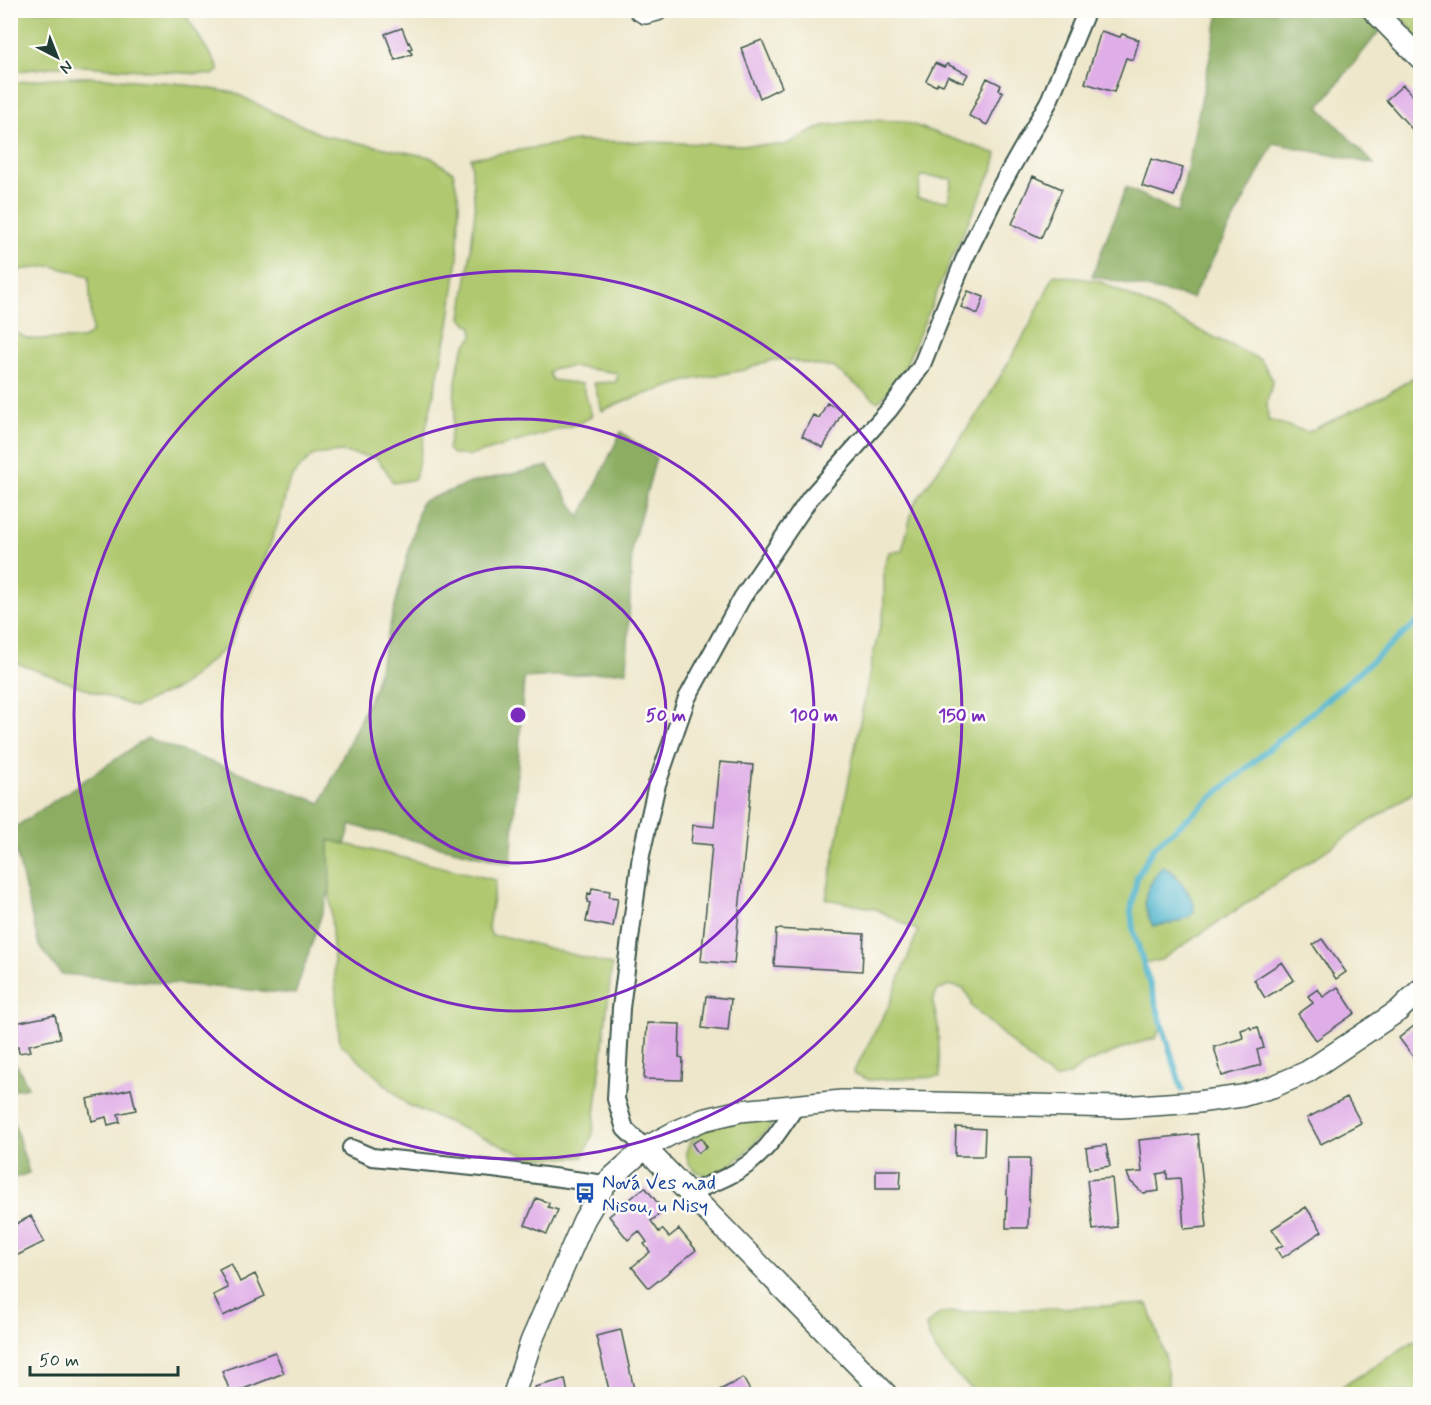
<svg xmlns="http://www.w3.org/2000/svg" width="1431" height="1405" viewBox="0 0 1431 1405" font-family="Mynerve,sans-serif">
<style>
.green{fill:#b0c96f;stroke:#688352;stroke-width:1.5;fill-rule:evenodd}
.forest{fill:#8cad62;stroke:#56754b;stroke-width:1.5}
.water{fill:#4db3cc;stroke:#367880;stroke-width:1.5}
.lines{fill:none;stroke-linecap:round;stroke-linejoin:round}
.stream{stroke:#4db3cc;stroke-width:6}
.building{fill:#dfade7}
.minor-casing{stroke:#3e564b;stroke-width:20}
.tertiary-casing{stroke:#3e564b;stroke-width:24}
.minor{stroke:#fff;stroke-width:16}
.tertiary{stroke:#fff;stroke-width:21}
.ring{fill:none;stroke:#7b2cbf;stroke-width:3}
.labels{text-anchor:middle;stroke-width:5;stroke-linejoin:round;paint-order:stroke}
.transit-label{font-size:20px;fill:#164399;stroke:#fdfcf7;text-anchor:start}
.centre{fill:#7b2cbf;stroke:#fdfcf7;stroke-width:3}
.ring-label{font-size:18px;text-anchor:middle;font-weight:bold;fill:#7b2cbf;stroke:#fdfcf7;stroke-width:5;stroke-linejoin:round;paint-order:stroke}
</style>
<rect width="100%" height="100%" fill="#fdfcf7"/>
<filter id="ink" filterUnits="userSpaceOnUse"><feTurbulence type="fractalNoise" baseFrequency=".0167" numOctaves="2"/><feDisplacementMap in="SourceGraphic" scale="12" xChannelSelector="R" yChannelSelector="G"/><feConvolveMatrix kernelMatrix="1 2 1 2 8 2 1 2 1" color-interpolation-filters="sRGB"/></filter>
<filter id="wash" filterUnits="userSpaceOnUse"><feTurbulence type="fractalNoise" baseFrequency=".008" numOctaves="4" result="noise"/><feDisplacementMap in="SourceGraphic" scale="24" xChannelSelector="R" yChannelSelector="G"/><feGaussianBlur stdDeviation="1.35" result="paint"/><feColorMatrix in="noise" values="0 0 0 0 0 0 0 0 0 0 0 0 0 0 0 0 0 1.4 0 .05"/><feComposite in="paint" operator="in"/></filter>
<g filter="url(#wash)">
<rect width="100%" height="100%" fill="#eee7cb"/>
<!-- green -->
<path class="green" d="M 1410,10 L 1420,11 L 1420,42 L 1408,30 L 1412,29 L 1399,14 Z
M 10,11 L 183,11 L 218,67 L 218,71 L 213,75 L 69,65 L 11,72 Z
M 87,77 L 175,83 L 235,93 L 281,116 L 325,136 L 430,157 L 453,172 L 459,200 L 458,258 L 449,325 L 415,479 L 393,483 L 386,470 L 376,458 L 342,452 L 313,455 L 295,473 L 287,488 L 281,515 L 262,566 L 230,644 L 180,687 L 135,707 L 11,661 L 11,306 L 12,308 L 15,332 L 28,339 L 83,339 L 92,332 L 89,276 L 52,266 L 11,271 L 11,83 L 52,78 Z
M 868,120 L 902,121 L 997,154 L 994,166 L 951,259 L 900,379 L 878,402 L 833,367 L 820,366 L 787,360 L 773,360 L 759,364 L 744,370 L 690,380 L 624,401 L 602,411 L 594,383 L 616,382 L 618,373 L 576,367 L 554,368 L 549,373 L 552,380 L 582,384 L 592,416 L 580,423 L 469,456 L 453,454 L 448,449 L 455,412 L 454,397 L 459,362 L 464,347 L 473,336 L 472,327 L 461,318 L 470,258 L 475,211 L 471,158 L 576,141 L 645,142 L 745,145 L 785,145 L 823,126 ZM 921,176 L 952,179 L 948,201 L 917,198 Z
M 1054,275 L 1099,281 L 1261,360 L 1273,380 L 1267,402 L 1268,420 L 1308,432 L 1389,393 L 1420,373 L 1420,788 L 1161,960 L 1142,963 L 1162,1026 L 1156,1038 L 1134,1044 L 1087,1063 L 1069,1075 L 1055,1079 L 1043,1071 L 971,1006 L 971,1001 L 964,989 L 949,985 L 937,991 L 933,1002 L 938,1026 L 940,1077 L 869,1080 L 853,1073 L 889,1005 L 918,931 L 876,909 L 826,899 L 872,660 L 884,610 L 884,567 L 889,552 L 902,551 L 914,504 L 985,403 L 1029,327 ZM 1162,866 L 1174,873 L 1192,899 L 1145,896 L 1154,878 Z
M 329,840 L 496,880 L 488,927 L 492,936 L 507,937 L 612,965 L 593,1134 L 583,1157 L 531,1158 L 408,1105 L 340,1043 L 337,1013 L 328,864 Z
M 770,1116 L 773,1119 L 772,1124 C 757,1141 732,1171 708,1175 C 704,1175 704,1175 700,1173 C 684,1166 682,1147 696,1136 C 716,1120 746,1120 770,1116 Z
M 1148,1304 L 1165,1356 L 1170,1394 L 977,1394 C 957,1375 931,1355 926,1326 L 940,1313 Z
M 1420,1337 L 1420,1394 L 1331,1394 Z"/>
<!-- forest -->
<path class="forest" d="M 1191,11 L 1362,11 L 1381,29 L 1319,107 L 1374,164 L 1274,143 L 1192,298 L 1092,276 L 1126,187 L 1178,213 L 1219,13 Z
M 621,432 L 656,458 L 632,546 L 627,671 L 524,678 L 511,864 L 351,825 L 345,844 L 329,840 L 330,889 L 295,994 L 61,974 L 39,946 L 11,830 L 147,738 L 321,803 L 374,689 L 421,502 L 470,483 L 548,466 L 580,518 Z
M 10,1064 L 17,1065 L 28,1087 L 11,1090 Z
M 10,1109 L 29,1173 L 11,1179 L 10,1179 Z"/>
<!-- water -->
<path class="water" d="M 1162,866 L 1174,873 L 1186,889 L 1194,904 L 1194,913 C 1181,923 1169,924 1153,926 C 1138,900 1146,889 1162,866 Z"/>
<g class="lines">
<!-- stream -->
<path class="stream" d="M 1182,1090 L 1133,929 L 1131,911 L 1137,877 L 1154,847 L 1420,620"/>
</g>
<g id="blocks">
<!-- building -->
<path class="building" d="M 402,28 L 408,43 L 409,42 L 412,48 L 409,49 L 412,54 L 395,60 L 385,34 Z
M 1101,31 L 1120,37 L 1122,34 L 1139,40 L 1133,60 L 1126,58 L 1114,92 L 1085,83 Z
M 762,40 L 782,87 L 760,98 L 741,48 Z
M 935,63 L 944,67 L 947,64 L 968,74 L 963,83 L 948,76 L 943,85 L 938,83 L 936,86 L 926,81 Z
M 987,78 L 1001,85 L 999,90 L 1003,92 L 987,125 L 969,116 Z
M 1403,85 L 1420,104 L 1420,134 L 1418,136 L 1386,100 Z
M 1151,159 L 1183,168 L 1174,196 L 1142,186 Z
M 1033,176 L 1062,189 L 1041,238 L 1012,224 Z
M 968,291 L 984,297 L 978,314 L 961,307 Z
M 827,403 L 843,411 L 823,448 L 802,436 L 813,415 L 819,418 Z
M 720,762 L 753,765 L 734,964 L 701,961 L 712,845 L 691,843 L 693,825 L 714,827 Z
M 592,888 L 610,891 L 609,897 L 618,898 L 613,927 L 586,922 L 590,903 L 587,902 L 588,893 L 591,894 Z
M 776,929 L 864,934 L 862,971 L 774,966 Z
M 1322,939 L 1346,972 L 1336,979 L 1313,945 Z
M 1282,962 L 1294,980 L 1265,998 L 1254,980 Z
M 1338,987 L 1355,1013 L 1316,1040 L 1298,1014 L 1313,1003 L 1308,996 L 1318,989 L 1323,997 Z
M 706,996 L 731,999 L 728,1031 L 702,1028 Z
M 55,1015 L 60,1038 L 29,1045 L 31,1051 L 19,1053 L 18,1047 L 10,1047 L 10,1024 Z
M 1420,1021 L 1420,1066 L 1399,1038 Z
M 647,1023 L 680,1024 L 679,1057 L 683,1058 L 682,1080 L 644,1079 Z
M 1250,1027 L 1251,1029 L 1258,1027 L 1264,1048 L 1257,1050 L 1261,1065 L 1222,1076 L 1214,1047 L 1243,1038 L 1241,1030 Z
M 131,1089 L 136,1110 L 118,1114 L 120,1122 L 108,1125 L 106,1117 L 92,1121 L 87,1099 Z
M 1347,1097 L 1361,1123 L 1321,1144 L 1307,1118 Z
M 956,1127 L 985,1129 L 984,1156 L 955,1156 Z
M 1198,1134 L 1207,1227 L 1184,1229 L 1180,1178 L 1167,1179 L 1167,1172 L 1157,1174 L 1159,1191 L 1143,1193 L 1130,1181 L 1127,1173 L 1142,1172 L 1139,1140 Z
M 701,1138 L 707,1147 L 698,1153 L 692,1144 Z
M 1106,1145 L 1110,1166 L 1089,1169 L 1086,1148 Z
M 1008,1158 L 1030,1158 L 1028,1228 L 1006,1228 Z
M 876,1170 L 901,1170 L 900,1189 L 876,1189 Z
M 1112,1178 L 1117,1227 L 1093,1230 L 1087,1180 Z
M 645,1187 L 664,1211 L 651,1221 L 659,1232 L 662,1229 L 669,1237 L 679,1229 L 696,1250 L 649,1288 L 632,1267 L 650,1252 L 644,1244 L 647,1242 L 639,1231 L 628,1240 L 609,1216 Z
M 536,1198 L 549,1203 L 548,1207 L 558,1210 L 547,1234 L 525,1225 Z
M 1306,1207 L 1322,1231 L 1282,1258 L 1276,1249 L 1283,1245 L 1272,1229 Z
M 31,1216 L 44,1242 L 10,1259 L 10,1227 Z
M 231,1263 L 240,1282 L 255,1274 L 265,1296 L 223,1316 L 213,1295 L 228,1288 L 219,1269 Z
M 621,1330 L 635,1394 L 610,1394 L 596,1336 Z
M 275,1352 L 284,1373 L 231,1394 L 222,1371 Z
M 743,1378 L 752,1394 L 712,1394 Z
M 565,1379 L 568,1394 L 536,1394 L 535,1387 Z"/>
</g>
</g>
<g filter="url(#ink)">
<use href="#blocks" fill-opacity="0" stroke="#3e564b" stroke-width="1.5"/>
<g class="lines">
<!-- minor casing -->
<g class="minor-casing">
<path id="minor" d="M 351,1148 L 372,1157 L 493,1169 L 605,1184
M 645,1148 L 625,1129 L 616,1099 L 621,1008 L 641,855 L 657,784 L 687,698 L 742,598 L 810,498 L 889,410 L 921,367 L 964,260 L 997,193 L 1049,101 L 1087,10
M 689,1193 C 710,1184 734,1176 752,1161 C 771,1146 783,1125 796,1106"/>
</g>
<!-- tertiary casing -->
<g class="tertiary-casing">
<path id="tertiary" d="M 640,10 L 645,13 L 657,10
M 1373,10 L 1420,58
M 645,1148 L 886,1394
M 514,1394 L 531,1342 L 584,1220 L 605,1184 L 645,1148 L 675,1132 L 703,1120 L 740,1111 L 842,1101 L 1121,1107 L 1198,1102 L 1242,1096 L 1272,1087 L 1307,1072 L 1398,1011 L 1420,990"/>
</g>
<!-- minor -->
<use href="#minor" class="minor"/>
<!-- tertiary -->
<use href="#tertiary" class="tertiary"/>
</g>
</g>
<!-- distance rings -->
<g class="ring">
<circle cx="518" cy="715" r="148"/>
<circle cx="518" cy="715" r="296"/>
<circle cx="518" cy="715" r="444"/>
</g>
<!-- icons -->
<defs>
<g id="bus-bare" transform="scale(1.62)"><path d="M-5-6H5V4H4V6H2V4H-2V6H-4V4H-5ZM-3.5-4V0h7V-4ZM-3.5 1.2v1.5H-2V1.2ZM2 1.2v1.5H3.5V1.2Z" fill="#1a4fb4" stroke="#fdfcf7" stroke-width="2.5" paint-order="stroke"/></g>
</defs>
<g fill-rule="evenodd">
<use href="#bus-bare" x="585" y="1193"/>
</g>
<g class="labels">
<!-- transit labels -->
<g class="transit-label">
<text x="602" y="1189">Nová Ves nad<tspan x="602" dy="23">Nisou, u Nisy</tspan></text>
</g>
</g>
<circle cx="518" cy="715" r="9" class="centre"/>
<g class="ring-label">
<text x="666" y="721">50 m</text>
<text x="814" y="721">100 m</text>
<text x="962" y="721">150 m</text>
</g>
<!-- margin -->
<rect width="1431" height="1405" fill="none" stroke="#fdfcf7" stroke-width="36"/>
<!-- north arrow -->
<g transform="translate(57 57) rotate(138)" stroke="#fdfcf7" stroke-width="4.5" paint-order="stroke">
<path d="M0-4.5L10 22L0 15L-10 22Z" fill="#1f3d34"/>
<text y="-9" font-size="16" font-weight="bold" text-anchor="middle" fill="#1f3d34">N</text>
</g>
<!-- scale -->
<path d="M30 1366v9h148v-9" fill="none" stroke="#1f3d34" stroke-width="3"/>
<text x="39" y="1366" font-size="18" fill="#1f3d34" stroke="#fdfcf7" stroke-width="4.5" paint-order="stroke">50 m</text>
</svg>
